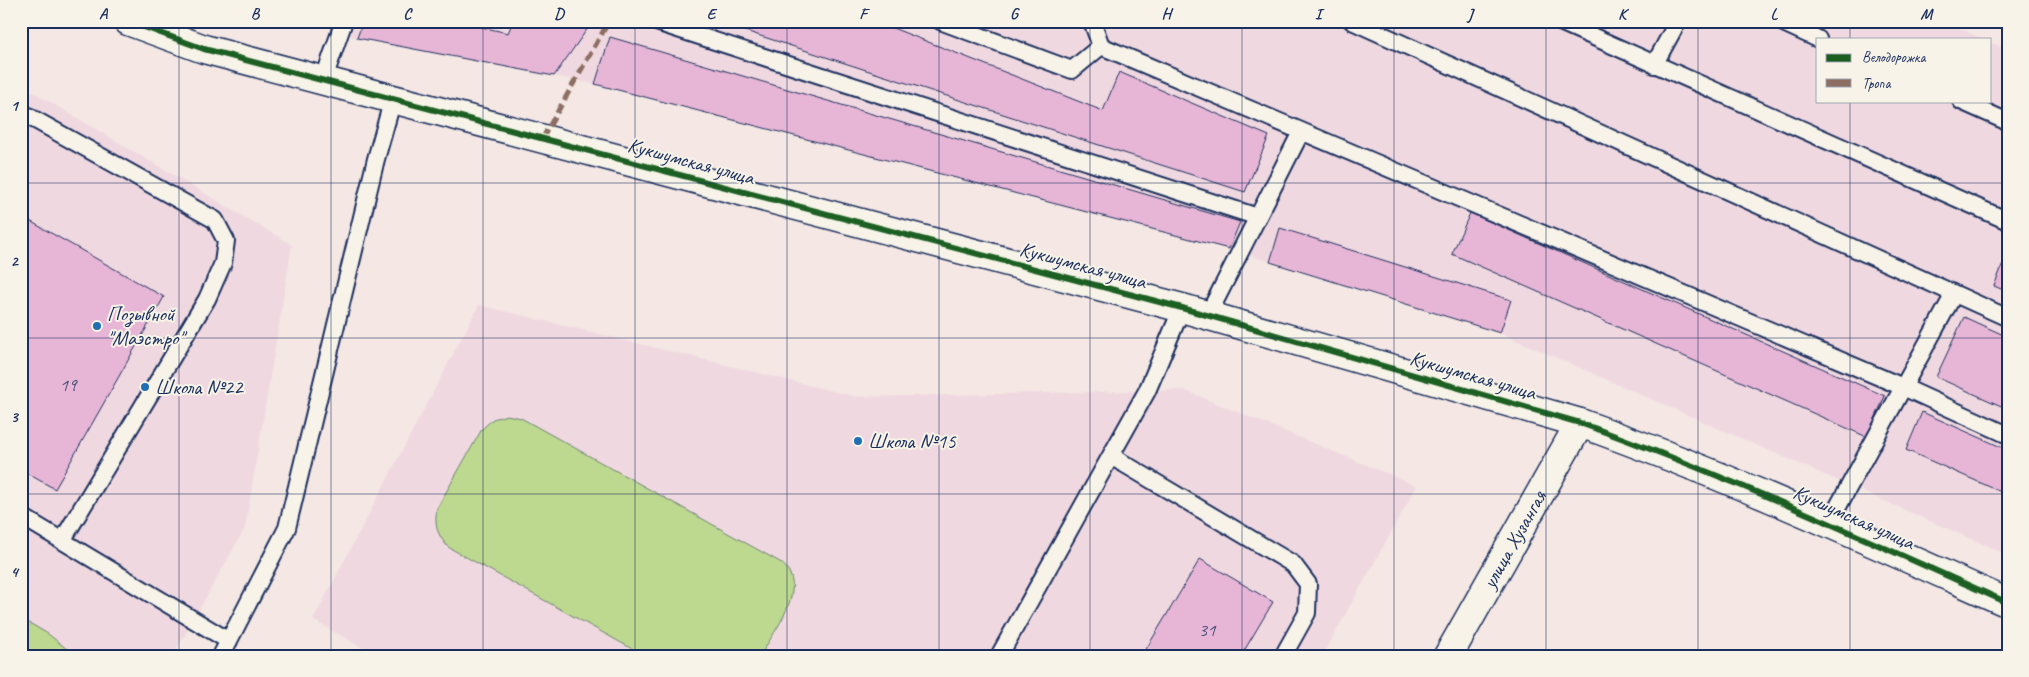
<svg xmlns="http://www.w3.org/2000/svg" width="2029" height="677" viewBox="0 0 2029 677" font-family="Caveat,sans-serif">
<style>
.built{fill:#f0d8e0}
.green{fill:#bdd88f;stroke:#6c8476}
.building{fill:#e7b6d6;stroke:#1b2f5e}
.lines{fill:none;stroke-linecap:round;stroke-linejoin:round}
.service-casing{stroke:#1b2f5e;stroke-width:20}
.tertiary-casing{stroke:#1b2f5e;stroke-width:31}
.service{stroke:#f7f3e8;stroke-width:16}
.tertiary{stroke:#f7f3e8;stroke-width:28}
.quiet{stroke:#8d6e63;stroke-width:5;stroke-dasharray:10 5;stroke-linecap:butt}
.cycleway-casing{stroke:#f7f3e8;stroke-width:9}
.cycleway{stroke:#1b5e20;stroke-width:6}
.grid{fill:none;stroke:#1b2f5e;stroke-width:1;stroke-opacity:0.55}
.poi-dot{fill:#1f6fb2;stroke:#f7f3e8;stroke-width:2}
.labels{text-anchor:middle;stroke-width:4;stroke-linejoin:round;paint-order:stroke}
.number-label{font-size:19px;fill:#4e517c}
.street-label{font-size:21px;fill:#1b2f5e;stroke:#f7f3e8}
.poi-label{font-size:21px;fill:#1b2f5e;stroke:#f7f3e8;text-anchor:start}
.neatline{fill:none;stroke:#1b2f5e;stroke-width:2}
.grid-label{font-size:16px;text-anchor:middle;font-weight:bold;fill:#1b2f5e}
</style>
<rect width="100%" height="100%" fill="#f4e7e4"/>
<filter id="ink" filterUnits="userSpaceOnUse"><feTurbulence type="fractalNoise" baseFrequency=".02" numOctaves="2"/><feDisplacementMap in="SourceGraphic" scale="10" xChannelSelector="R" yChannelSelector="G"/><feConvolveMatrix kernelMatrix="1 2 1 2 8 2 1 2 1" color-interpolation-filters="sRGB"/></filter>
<g filter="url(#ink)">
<!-- built -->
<path class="built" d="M 312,21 L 1945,21 L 1983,39 L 1818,39 L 1818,101 L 1990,101 L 1990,42 L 2008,50 L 2008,555 L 1500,333 L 1229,249 L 595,84 L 357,38 Z
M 21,85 L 292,245 L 245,528 L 173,656 L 21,656 Z
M 479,305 L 857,397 L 1184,390 L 1417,486 L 1322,656 L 377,656 L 313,620 Z"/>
<!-- green -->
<path class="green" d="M 507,415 L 521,418 L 780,562 C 784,565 788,569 790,574 C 801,598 772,635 760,656 L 645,656 L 448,547 C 437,534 434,526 437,508 L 482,429 L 493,419 Z
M 21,618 L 48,634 L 76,656 L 21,656 Z"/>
<!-- building -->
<path class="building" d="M 363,21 L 455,21 L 508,33 L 513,21 L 593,21 L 554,76 L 357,38 Z
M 714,21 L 875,21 L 1103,111 L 1119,72 L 1269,136 L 1245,192 Z
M 610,37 L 1240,222 L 1229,249 L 595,84 Z
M 1470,213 L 1885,396 L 1867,437 L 1452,254 Z
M 21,216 L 164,297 L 55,489 L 21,470 Z
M 1280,228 L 1511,300 L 1500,333 L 1270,262 Z
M 2007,254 L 2008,254 L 2008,292 L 1994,286 Z
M 1964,317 L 2008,337 L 2008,409 L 1936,377 Z
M 1922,412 L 2008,450 L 2008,495 L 1906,450 Z
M 1200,559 L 1273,602 L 1241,656 L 1142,656 Z"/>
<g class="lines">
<!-- service casing -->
<g class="service-casing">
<path id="service" d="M 653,21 L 1258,217
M 940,21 L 1072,70 L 1101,46
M 1092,21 L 1101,46 L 1903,387 L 2008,435
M 1352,21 L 2008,318
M 1558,21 L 2008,221
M 1779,21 L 1818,39
M 1654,65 L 1678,21
M 323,81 L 344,21
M 1961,101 L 2008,122
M 21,112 L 215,220 L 226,241 L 223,263 L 207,299 L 62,541
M 1208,315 L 1301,132
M 1111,456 L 1293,564 L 1308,584 L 1307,613 L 1283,656
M 21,516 L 229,641
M 1829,523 L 1954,294
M 221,656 L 287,528 L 376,159 L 393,99
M 999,656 L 1147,391 L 1182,308"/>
</g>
<!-- tertiary casing -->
<g class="tertiary-casing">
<g id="tertiary">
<path d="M 128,21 L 204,49 L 1182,308 L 1580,423 C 1726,475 1867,540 2008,603"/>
<path id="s1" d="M 1448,656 L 1580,423"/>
</g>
</g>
<!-- service -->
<use href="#service" class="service"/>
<!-- tertiary -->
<use href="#tertiary" class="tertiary"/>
<!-- quiet -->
<path class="quiet" d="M 542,139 L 609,21"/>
<!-- cycleway casing -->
<g class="cycleway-casing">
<path id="cycleway" d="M 128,21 L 204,49 L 1182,308 L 1580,423 C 1726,475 1867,540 2008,603"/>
</g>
<!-- cycleway -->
<use href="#cycleway" class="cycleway"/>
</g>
</g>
<!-- grid -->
<path class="grid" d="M 179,21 L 179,656M 331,21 L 331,656M 483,21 L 483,656M 635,21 L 635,656M 787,21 L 787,656M 939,21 L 939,656M 1090,21 L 1090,656M 1242,21 L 1242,656M 1394,21 L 1394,656M 1546,21 L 1546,656M 1698,21 L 1698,656M 1850,21 L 1850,39M 1850,101 L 1850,656M 21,183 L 2008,183M 21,338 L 2008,338M 21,494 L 2008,494"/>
<!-- markers -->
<g class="poi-dot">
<circle cx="97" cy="326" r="5"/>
<circle cx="145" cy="387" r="5"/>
<circle cx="858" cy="441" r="5"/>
</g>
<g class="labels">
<!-- number labels -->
<g class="number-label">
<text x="68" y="391">19</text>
<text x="1207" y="636">31</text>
</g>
<!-- street labels -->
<g class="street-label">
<text transform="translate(691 161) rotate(15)" y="7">Кукшумская улица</text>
<text transform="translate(1083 265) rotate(15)" y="7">Кукшумская улица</text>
<text transform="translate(1473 375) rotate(16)" y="7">Кукшумская улица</text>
<text transform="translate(1854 517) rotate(24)" y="7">Кукшумская улица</text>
<text dy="7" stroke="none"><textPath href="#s1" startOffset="134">улица Хузангая</textPath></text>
</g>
<!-- poi labels -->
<g class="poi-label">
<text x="107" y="321">Позывной<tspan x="107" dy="24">"Маэстро"</tspan></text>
<text x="155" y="394">Школа №22</text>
<text x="868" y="448">Школа №15</text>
</g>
</g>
<!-- margin -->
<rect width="2029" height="677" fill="none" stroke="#f7f3e8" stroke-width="55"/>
<!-- legend -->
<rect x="1816" y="38" width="175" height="65" fill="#f7f3e8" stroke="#9fa5b1"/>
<rect x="1826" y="54" width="25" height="8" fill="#1b5e20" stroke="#9fa5b1"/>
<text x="1862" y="62" font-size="15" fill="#1b2f5e">Велодорожка</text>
<rect x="1826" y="79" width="25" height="8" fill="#8d6e63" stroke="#9fa5b1"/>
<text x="1862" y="88" font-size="15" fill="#1b2f5e">Тропа</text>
<rect x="28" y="28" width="1974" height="622" class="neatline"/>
<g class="grid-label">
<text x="103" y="19">A</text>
<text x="255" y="19">B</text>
<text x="407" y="19">C</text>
<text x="559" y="19">D</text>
<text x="711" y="19">E</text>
<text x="863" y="19">F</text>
<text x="1014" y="19">G</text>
<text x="1166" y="19">H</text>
<text x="1318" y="19">I</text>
<text x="1470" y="19">J</text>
<text x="1622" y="19">K</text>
<text x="1774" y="19">L</text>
<text x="1926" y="19">M</text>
<text x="14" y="111">1</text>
<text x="14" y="266">2</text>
<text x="14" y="422">3</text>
<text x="14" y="577">4</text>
</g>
</svg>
